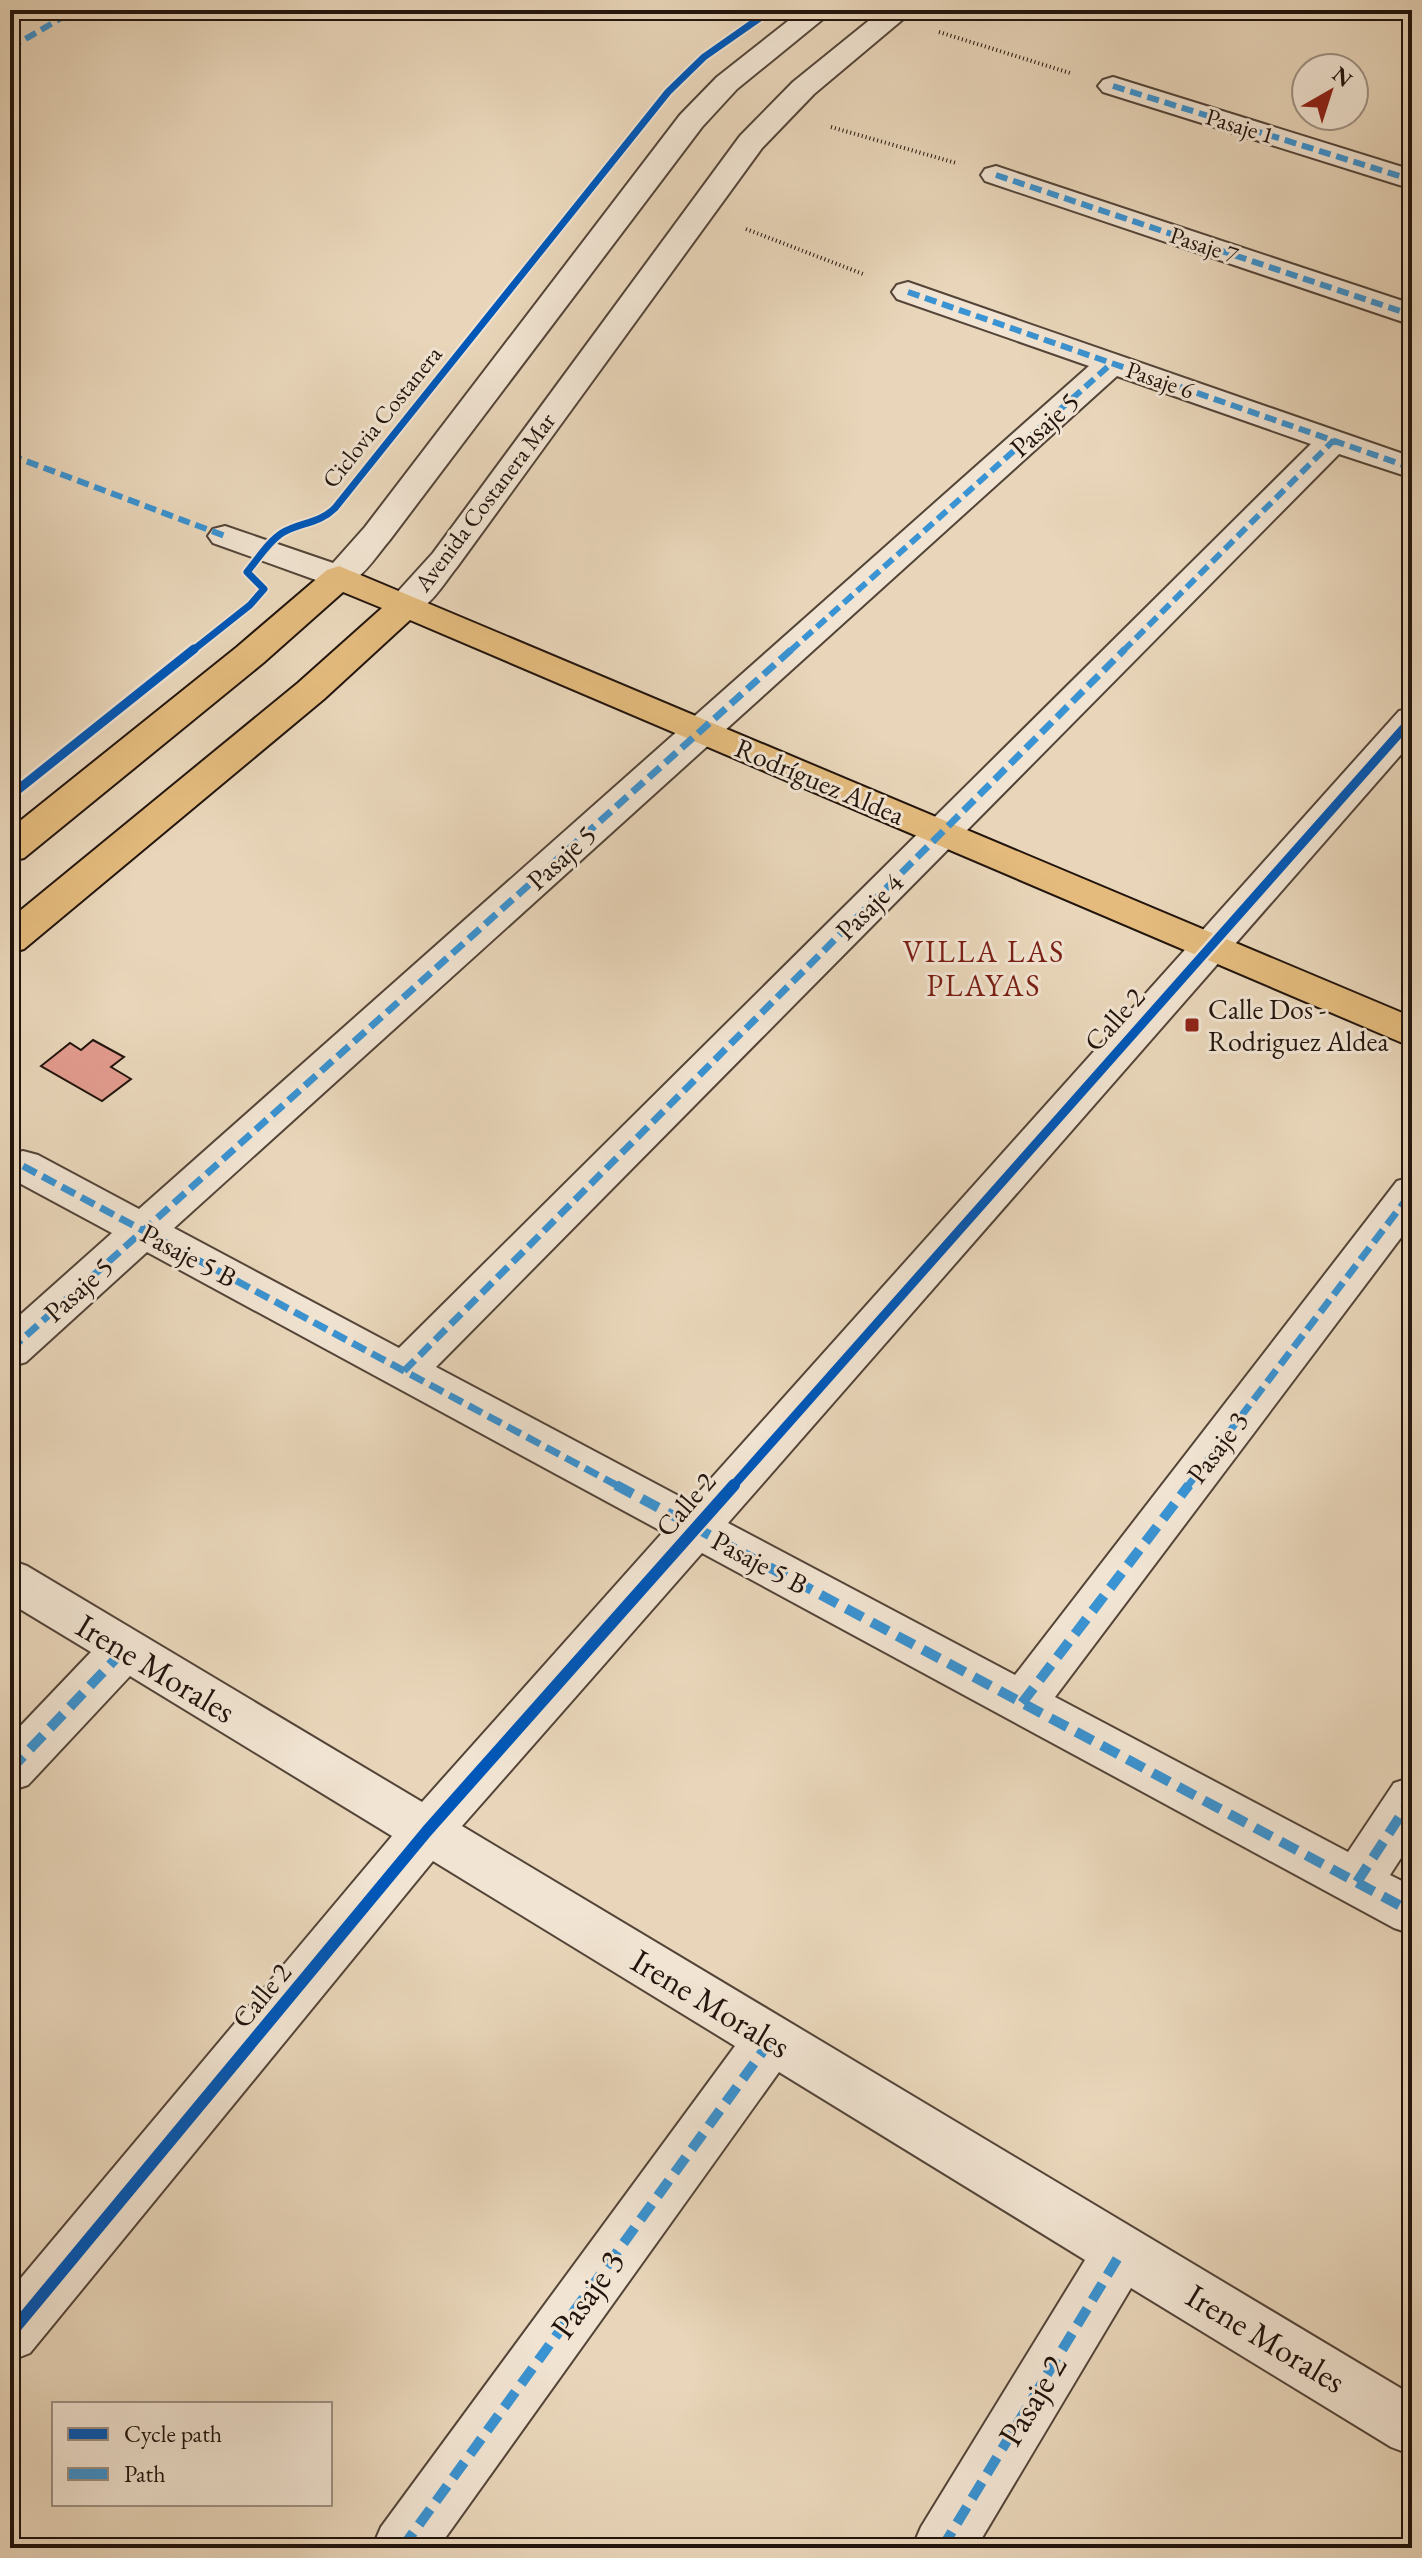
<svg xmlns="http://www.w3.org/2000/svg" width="1422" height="2558" viewBox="0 0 1422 2558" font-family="'EB Garamond',serif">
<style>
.building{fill:#e39c8f;stroke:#21140d;stroke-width:2}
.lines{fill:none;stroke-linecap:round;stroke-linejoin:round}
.minor-casing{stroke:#534438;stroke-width:4}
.major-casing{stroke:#21140d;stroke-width:4}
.path{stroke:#21140d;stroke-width:4;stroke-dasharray:1 3;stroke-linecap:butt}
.minor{fill:#f1e4d2;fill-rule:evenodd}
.major{fill:#e4bb7d;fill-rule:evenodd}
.quiet-far2{stroke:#3a93d2;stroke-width:6;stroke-dasharray:12 6;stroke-linecap:butt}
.quiet-far1{stroke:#3a93d2;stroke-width:7;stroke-dasharray:15 7;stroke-linecap:butt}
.quiet{stroke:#3a93d2;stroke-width:10;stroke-dasharray:19 10;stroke-linecap:butt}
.cycleway-far2-casing{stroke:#f1e4d2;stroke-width:11}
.cycleway-far1-casing{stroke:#f1e4d2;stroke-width:14}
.cycleway-casing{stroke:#f1e4d2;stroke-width:17}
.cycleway-far2{stroke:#0057b8;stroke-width:7}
.cycleway-far1{stroke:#0057b8;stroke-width:9}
.cycleway{stroke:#0057b8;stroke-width:12}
.poi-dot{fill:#8f2418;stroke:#f1e4d2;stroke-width:3}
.labels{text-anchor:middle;stroke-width:6;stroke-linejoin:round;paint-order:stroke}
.far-street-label{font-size:24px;fill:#21140d;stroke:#f1e4d2}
.street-label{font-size:28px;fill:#21140d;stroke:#f1e4d2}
.poi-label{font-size:28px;fill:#21140d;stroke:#f1e4d2;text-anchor:start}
.neighbourhood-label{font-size:30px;letter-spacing:2px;fill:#7a1f14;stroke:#f1e4d2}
.near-street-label{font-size:34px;fill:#21140d;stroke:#f1e4d2}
</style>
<rect width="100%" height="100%" fill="#e9d6ba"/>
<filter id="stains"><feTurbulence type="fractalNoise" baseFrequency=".0025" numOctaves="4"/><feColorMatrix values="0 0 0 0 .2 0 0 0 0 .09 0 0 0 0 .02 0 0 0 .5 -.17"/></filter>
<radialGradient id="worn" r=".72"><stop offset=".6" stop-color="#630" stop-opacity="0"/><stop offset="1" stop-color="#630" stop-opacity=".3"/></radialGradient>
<!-- building -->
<path class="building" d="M 93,1040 L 124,1057 L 111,1067 L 131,1079 L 102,1101 L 41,1066 L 70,1043 L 81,1050 Z"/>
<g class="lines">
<!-- minor casing -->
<g class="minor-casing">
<path id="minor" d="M 802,10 L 834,10 L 737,89 L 702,127 L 389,541 C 371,562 356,592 327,584 L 213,543 L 208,536 L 213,529 L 225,526 L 333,563 L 365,527 L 680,115 L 717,77 Z
M 882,10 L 914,10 L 814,94 L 762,148 L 457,567 C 439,589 425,620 393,613 L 388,605 L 393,597 L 433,553 L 740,136 L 793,82 Z
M 1113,77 L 1412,170 L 1412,189 L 1103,92 L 1098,86 L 1103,80 Z
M 996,166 L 1412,304 L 1412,325 L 985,181 L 981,175 L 985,169 Z
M 908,282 L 1412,457 L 1412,478 L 1339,454 L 436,1367 L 690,1502 L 1399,711 L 1412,708 L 1412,742 L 728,1523 L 1015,1675 L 1397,1181 L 1412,1177 L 1412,1223 L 1055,1697 L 1348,1852 L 1394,1783 L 1412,1777 L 1412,1841 L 1390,1875 L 1412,1886 L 1412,1934 L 1394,1928 L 702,1553 L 462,1826 L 1412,2395 L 1412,2455 L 1391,2447 L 1131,2288 L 976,2548 L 912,2548 L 921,2527 L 1085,2260 L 779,2072 L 438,2548 L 372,2548 L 381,2527 L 735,2046 L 433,1861 L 30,2353 L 10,2361 L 10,2291 L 392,1836 L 130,1676 L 28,1785 L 10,1791 L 10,1737 L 91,1652 L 10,1603 L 10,1560 L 27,1566 L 422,1802 L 663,1532 L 147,1252 L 26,1362 L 10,1367 L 10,1324 L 112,1233 L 10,1178 L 10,1155 L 23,1151 L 38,1155 L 139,1209 L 1089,366 L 897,299 L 892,292 L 897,285 ZM 1117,376 L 1311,444 L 399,1348 L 174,1228 Z"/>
</g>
<!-- major casing -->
<g class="major-casing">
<path id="major" d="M 339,566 L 1412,1017 L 1412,1047 L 410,620 L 324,699 L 24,949 L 10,953 L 10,919 L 298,683 L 382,608 L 343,592 L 263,663 L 24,858 L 10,861 L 10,829 L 237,647 L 327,570 Z"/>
</g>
<!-- path -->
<path class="path" d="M 939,32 L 1070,73
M 831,127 L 956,163
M 746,229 L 863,274"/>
<!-- minor -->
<use href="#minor" class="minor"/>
<!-- major -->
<use href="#major" class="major"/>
<!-- quiet-far2 -->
<path class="quiet-far2" d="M 10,48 L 75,10
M 1113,86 L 1412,180
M 996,175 L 1412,315
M 908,292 L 1412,468
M 10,455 L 225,536
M 790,651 L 1112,363
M 1123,651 L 1334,440"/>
<!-- quiet-far1 -->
<path class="quiet-far1" d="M 23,1166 L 620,1487
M 10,1350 L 792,649
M 404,1371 L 1125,649
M 1187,1487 L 1412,1192"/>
<!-- quiet -->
<path class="quiet" d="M 616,1485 L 1412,1912
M 1022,1703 L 1189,1485
M 10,1770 L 125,1649
M 1357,1882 L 1412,1798
M 402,2548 L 771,2040
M 942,2548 L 1122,2251"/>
<!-- cycleway-far2 casing -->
<g class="cycleway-far2-casing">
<path id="cycleway-far2" d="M 192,651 L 250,605 L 264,589 L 247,572 C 258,559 268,542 282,533 C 300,522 319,524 335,508 L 668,92 L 704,57 L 771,10"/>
</g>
<!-- cycleway-far1 casing -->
<g class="cycleway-far1-casing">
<path id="cycleway-far1" d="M 10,796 L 194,649
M 732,1487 L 1412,719"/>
</g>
<!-- cycleway casing -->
<g class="cycleway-casing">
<path id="cycleway" d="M 10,2334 L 427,1831 L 734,1485"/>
</g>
<!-- cycleway-far2 -->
<use href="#cycleway-far2" class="cycleway-far2"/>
<!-- cycleway-far1 -->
<use href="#cycleway-far1" class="cycleway-far1"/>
<!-- cycleway -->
<use href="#cycleway" class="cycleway"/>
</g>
<!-- markers -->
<rect class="poi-dot" x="1184" y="1017" width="16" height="16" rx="4"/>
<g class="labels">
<!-- far-street labels -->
<g class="far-street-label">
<text transform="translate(1240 126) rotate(17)" y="8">Pasaje 1</text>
<text transform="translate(1204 245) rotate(18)" y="8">Pasaje 7</text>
<text transform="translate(1160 380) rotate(19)" y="8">Pasaje 6</text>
<text transform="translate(382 417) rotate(-51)" y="8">Ciclovia Costanera</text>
<text transform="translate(485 502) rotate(-53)" y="8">Avenida Costanera Mar</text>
</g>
<!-- street labels -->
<g class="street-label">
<text transform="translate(1044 424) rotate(-42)" y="10">Pasaje 5</text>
<text transform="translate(820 781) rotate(23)" y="10">Rodríguez Aldea</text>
<text transform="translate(561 857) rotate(-42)" y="10">Pasaje 5</text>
<text transform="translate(869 906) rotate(-45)" y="10">Pasaje 4</text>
<text transform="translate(1114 1019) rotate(-48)" y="10">Calle 2</text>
<text transform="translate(189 1255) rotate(28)" y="10">Pasaje 5 B</text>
<text transform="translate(78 1289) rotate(-42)" y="10">Pasaje 5</text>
<text transform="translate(1217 1447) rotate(-53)" y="10">Pasaje 3</text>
<text transform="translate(685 1504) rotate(-49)" y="10">Calle 2</text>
<text transform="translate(760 1562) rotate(28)" y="10">Pasaje 5 B</text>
<text transform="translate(261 1995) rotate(-50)" y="10">Calle 2</text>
</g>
<!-- poi labels -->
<g class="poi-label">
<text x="1208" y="1019">Calle Dos -<tspan x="1208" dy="32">Rodriguez Aldea</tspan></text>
</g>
<!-- neighbourhood labels -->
<g class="neighbourhood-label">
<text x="984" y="962">VILLA LAS<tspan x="984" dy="34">PLAYAS</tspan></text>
</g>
<!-- near-street labels -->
<g class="near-street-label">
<text transform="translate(156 1668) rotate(31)" y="12">Irene Morales</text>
<text transform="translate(711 2003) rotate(31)" y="12">Irene Morales</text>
<text transform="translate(587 2294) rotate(-54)" y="12">Pasaje 3</text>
<text transform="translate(1266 2338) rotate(31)" y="12">Irene Morales</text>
<text transform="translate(1032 2400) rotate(-59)" y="12">Pasaje 2</text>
</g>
</g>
<!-- margin -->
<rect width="1422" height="2558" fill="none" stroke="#e9d6ba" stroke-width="40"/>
<rect x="12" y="12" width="1398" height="2534" fill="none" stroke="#21140d" stroke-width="4"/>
<rect x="20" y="20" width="1382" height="2518" fill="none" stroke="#21140d" stroke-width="2"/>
<!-- legend -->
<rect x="52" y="2402" width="280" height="104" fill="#f1e4d2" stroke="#9e9183" stroke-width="2"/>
<rect x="68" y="2428" width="40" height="12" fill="#0057b8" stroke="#9e9183" stroke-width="2"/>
<text x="124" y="2442" font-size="24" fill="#21140d">Cycle path</text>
<rect x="68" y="2468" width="40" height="12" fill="#3a93d2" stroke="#9e9183" stroke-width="2"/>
<text x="124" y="2482" font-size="24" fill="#21140d">Path</text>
<!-- north arrow -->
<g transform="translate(1330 92) rotate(39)"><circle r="38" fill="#f1e4d2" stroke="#9e9183" stroke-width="2"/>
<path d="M0-6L14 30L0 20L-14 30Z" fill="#8f2418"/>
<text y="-12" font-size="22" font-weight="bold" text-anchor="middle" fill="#21140d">N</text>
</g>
<rect width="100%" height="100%" filter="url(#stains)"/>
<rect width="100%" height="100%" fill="url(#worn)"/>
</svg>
